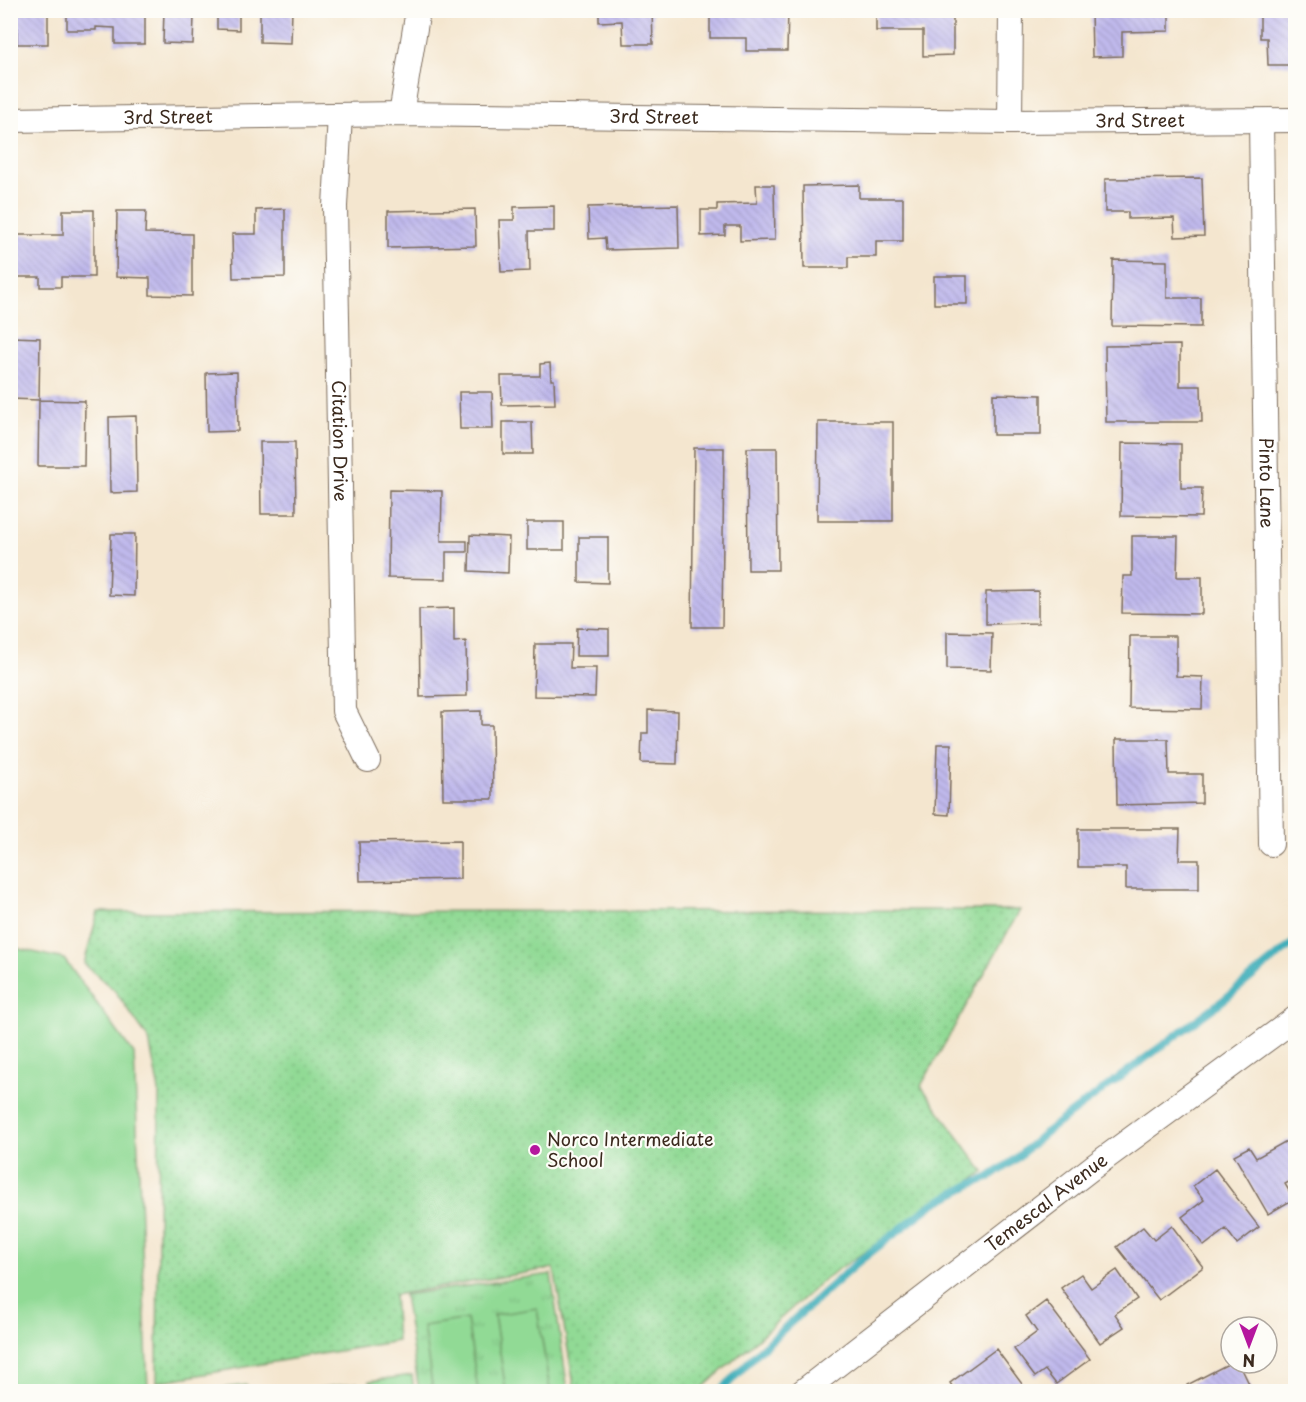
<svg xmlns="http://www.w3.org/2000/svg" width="1306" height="1402" viewBox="0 0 1306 1402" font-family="'Playpen Sans',sans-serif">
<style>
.grass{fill:url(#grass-dots);stroke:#66825a;stroke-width:1.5}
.park{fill:url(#park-tufts);stroke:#66825a;stroke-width:1.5}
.pitch{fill:#91da95;stroke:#66825a;stroke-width:1.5}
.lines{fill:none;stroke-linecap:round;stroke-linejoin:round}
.stream{stroke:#3dadb9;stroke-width:8}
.building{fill:url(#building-back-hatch)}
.minor-casing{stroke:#7c6c5c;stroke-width:26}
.minor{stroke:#fff;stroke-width:24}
.poi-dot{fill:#b5179e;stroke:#fdfcf7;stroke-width:2}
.labels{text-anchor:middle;stroke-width:4.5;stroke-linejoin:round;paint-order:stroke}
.street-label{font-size:18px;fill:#3b2a1e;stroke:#fdfcf7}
.poi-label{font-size:18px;fill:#3b2a1e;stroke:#fdfcf7;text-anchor:start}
</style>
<defs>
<pattern id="grass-dots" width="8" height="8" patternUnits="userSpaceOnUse" patternTransform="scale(1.5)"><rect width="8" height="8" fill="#91da95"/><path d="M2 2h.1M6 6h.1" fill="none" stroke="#7ebb80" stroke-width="1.8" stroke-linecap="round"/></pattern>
<pattern id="park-tufts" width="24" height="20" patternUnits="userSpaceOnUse" patternTransform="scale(1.5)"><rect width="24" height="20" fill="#91da95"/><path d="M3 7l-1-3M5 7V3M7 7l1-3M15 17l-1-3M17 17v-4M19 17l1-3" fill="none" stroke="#7ebb80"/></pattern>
<pattern id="building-back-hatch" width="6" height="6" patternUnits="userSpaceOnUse" patternTransform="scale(1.5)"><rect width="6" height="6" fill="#c0b9ec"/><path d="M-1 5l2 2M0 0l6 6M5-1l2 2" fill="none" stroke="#a69fca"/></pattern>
</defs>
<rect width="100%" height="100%" fill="#fdfcf7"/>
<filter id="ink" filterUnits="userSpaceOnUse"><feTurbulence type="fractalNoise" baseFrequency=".0167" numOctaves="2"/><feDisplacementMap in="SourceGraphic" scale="12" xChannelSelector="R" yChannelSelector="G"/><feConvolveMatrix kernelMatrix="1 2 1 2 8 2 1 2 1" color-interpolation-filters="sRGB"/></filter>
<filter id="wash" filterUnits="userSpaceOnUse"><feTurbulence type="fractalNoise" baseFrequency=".008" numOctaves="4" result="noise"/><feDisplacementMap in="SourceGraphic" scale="24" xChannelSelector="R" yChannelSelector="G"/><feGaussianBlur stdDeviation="1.35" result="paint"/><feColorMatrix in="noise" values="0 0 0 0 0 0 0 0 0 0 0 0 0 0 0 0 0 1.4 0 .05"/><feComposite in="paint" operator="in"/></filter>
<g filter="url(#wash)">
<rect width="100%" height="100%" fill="#f4e6cf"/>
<!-- grass -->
<path class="grass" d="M 1020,910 L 921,1086 L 984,1172 L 827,1277 L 699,1391 L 575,1391 L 554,1268 L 394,1295 L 397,1341 L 157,1382 L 159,1091 L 149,1040 L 115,991 L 84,964 L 98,912 Z"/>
<!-- park -->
<path class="park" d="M 551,1274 L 568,1391 L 419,1391 L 404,1295 Z"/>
<!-- pitch -->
<path class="pitch" d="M 11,947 L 64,959 L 134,1054 L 148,1391 L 11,1391 Z
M 537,1308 L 550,1391 L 506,1391 L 494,1315 Z
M 467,1319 L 478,1391 L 433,1391 L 423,1326 Z
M 412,1375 L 414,1391 L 372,1391 L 370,1381 Z
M 357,1383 L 358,1391 L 315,1391 L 315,1389 Z
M 247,1385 L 248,1391 L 200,1391 Z"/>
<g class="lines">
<!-- stream -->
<path class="stream" d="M 720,1392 L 759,1351 L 858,1262 L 933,1204 L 972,1184 L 988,1178 L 1013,1161 L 1046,1132 L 1221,1002 L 1296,941"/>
</g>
<g id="blocks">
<!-- building -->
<path class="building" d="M 17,10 L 48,10 L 48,44 L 17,44 Z
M 67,10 L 145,10 L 145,44 L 115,44 L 115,28 L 96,27 L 96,30 L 67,30 Z
M 164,10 L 239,10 L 239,30 L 217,29 L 217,17 L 194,16 L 193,44 L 163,43 Z
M 260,10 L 292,10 L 291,43 L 260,42 Z
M 599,10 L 652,10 L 653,44 L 623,44 L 622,21 L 599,22 Z
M 710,10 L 788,10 L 787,51 L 746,51 L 746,38 L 710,38 Z
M 876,10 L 953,10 L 953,55 L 923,56 L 923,31 L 876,31 Z
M 1091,10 L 1169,10 L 1169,31 L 1122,32 L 1122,56 L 1092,57 Z
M 1260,10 L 1296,10 L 1296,65 L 1268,65 L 1267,38 L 1260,38 Z
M 1202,178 L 1204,236 L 1175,237 L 1174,218 L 1128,219 L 1128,212 L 1105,212 L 1105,179 Z
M 756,185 L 774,185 L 775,240 L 740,241 L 740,226 L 725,226 L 725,235 L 701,236 L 701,210 L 717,210 L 717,204 L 757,203 Z
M 859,185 L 859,198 L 903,198 L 903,241 L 876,241 L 876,257 L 848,257 L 848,268 L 804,268 L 803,186 Z
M 678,205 L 679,248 L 606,250 L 605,238 L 589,239 L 588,207 Z
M 554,206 L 554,231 L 529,231 L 530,271 L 501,272 L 499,220 L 514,220 L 514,207 Z
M 285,209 L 285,277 L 233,278 L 232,234 L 256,234 L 256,210 Z
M 475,209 L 476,246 L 388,248 L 388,211 Z
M 63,210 L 94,210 L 94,277 L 61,277 L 61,287 L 40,287 L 40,277 L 15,277 L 15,235 L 63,235 Z
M 117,211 L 146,211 L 145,233 L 192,234 L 192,296 L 150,295 L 150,278 L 116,277 Z
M 1113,260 L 1167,261 L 1167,298 L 1201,298 L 1201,327 L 1112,326 Z
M 934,276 L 967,276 L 967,304 L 934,304 Z
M 11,337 L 40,338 L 39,400 L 10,399 Z
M 1180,345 L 1180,386 L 1201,386 L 1202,422 L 1106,422 L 1105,346 Z
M 550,363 L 551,380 L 554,380 L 555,404 L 502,405 L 501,376 L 540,376 L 540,364 Z
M 237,372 L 238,431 L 207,432 L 206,373 Z
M 459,392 L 492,392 L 493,429 L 460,429 Z
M 993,394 L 1041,395 L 1041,435 L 993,435 Z
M 39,400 L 85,401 L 84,466 L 38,466 Z
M 136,416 L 137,492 L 110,493 L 109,417 Z
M 503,422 L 532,422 L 533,454 L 503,454 Z
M 818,422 L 893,422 L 893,521 L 817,521 Z
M 260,442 L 295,442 L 296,514 L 261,514 Z
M 1122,443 L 1181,444 L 1181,488 L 1202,488 L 1201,517 L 1121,516 Z
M 694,448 L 724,448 L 722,627 L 692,627 Z
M 747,448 L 777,448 L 778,570 L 748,570 Z
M 389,490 L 442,491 L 441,541 L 467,541 L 467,552 L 446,552 L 446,579 L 388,578 Z
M 527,522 L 564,522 L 564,550 L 527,550 Z
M 111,534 L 135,534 L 134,596 L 109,595 Z
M 470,535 L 509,537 L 508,573 L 469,571 Z
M 1132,536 L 1178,536 L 1177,577 L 1202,577 L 1202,614 L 1122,613 L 1123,576 L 1132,576 Z
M 579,537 L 608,537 L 608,583 L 579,582 Z
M 1038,591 L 1038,623 L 986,624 L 986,592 Z
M 454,608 L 454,642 L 466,641 L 467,696 L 420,697 L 419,609 Z
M 577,628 L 609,629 L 609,656 L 576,656 Z
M 947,632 L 992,633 L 991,670 L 947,669 Z
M 1130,636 L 1176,636 L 1176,676 L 1203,677 L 1202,709 L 1129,708 Z
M 535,644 L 571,644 L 570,668 L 596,668 L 595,697 L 534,696 Z
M 648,710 L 678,711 L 677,764 L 641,763 L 642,733 L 648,733 Z
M 481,711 L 481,725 L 492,725 L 493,799 L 443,799 L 442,712 Z
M 1116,739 L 1168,739 L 1169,774 L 1202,774 L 1202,803 L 1117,805 Z
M 937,744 L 951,744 L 949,815 L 935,814 Z
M 1078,829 L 1180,829 L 1179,860 L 1199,860 L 1199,889 L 1126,889 L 1126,867 L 1078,867 Z
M 460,841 L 460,879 L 360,881 L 359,842 Z
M 1290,1139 L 1296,1149 L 1296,1178 L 1285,1184 L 1294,1199 L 1268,1214 L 1234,1155 L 1249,1147 L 1256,1158 Z
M 1215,1169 L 1259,1227 L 1237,1244 L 1226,1229 L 1204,1246 L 1182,1217 L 1204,1200 L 1193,1186 Z
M 1172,1226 L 1203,1267 L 1159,1300 L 1117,1247 L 1143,1227 L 1154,1240 Z
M 1117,1270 L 1137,1299 L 1115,1314 L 1124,1327 L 1100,1343 L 1061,1288 L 1081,1274 L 1091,1288 Z
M 1046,1301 L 1090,1359 L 1056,1384 L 1045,1370 L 1035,1377 L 1014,1349 L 1037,1332 L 1026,1316 Z
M 996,1349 L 1028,1392 L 956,1392 L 950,1383 Z
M 1230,1363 L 1239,1363 L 1253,1392 L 1191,1392 L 1187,1385 Z"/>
</g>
</g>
<g filter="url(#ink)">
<use href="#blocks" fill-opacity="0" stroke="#7c6c5c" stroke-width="1.5"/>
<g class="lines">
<!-- minor casing -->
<g class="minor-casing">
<g id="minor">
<path d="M 401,114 L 418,10"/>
<path id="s1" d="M 340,115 L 335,206 L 344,711 L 368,760"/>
<path id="s2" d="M 10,120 L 401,114 L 1010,122 L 1296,120"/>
<path id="s3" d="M 1261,121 L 1271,844"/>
<path d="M 1010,122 L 1011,10"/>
<path id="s4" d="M 802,1392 L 1093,1167 L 1296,1018"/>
</g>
</g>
<!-- minor -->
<use href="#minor" class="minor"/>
</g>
</g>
<!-- markers -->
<circle class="poi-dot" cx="535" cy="1150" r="6"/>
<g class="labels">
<!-- street labels -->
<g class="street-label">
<text dy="6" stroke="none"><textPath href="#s2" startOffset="644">3rd Street</textPath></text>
<text dy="6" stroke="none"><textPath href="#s2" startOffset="158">3rd Street</textPath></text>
<text dy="6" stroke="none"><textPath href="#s2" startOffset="1130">3rd Street</textPath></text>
<text dy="6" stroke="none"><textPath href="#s1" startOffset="326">Citation Drive</textPath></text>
<text dy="6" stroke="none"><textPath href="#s3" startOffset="362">Pinto Lane</textPath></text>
<text dy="6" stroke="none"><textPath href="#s4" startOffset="309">Temescal Avenue</textPath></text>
</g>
<!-- poi labels -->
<g class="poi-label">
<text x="547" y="1146">Norco Intermediate<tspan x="547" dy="21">School</tspan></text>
</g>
</g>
<!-- margin -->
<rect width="1306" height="1402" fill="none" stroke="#fdfcf7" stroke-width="36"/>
<!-- north arrow -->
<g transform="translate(1249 1345) rotate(180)"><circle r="28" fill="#fdfcf7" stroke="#afa8a0" stroke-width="1.5"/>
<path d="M0-4.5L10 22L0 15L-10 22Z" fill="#b5179e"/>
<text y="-9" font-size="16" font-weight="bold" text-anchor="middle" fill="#3b2a1e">N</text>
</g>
</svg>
